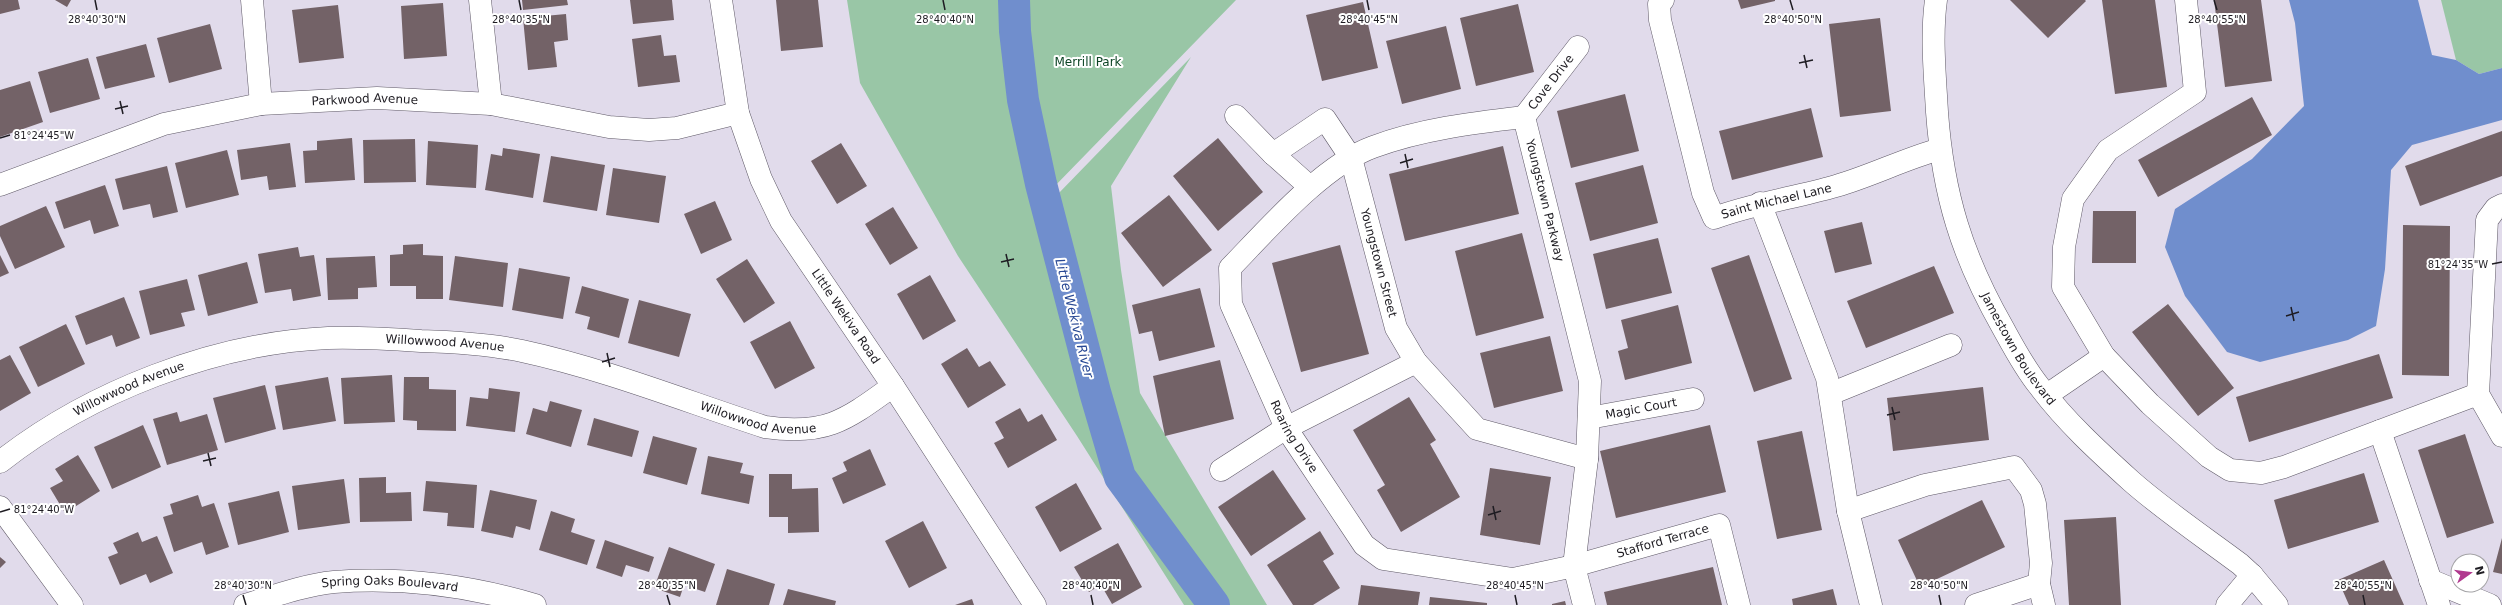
<svg xmlns="http://www.w3.org/2000/svg" width="2502" height="605" viewBox="0 0 2502 605" font-family="'DejaVu Sans',sans-serif">
<style>
.green{fill:#99c6a6}
.water{fill:#708ecd}
.lines{fill:none;stroke-linecap:round;stroke-linejoin:round}
.river{stroke:#708ecd;stroke-width:32}
.building{fill:#736267}
.minor-casing{stroke:#5f5967;stroke-width:23}
.minor{stroke:#fff;stroke-width:22}
.ticks{fill:none;stroke:#1e1c22;stroke-width:1.5}
.labels{text-anchor:middle;stroke-width:4;stroke-linejoin:round;paint-order:stroke}
.park-label{font-size:12px;fill:#0c4425;stroke:#fff}
.street-label{font-size:12px;fill:#1e1c22;stroke:#fff}
.water-label{font-size:13px;font-style:italic;fill:#284894;stroke:#fff}
.ticks-label{font-size:10px;text-anchor:middle;fill:#1e1c22;stroke:#fff;stroke-width:4;stroke-linejoin:round;paint-order:stroke}
</style>
<rect width="100%" height="100%" fill="#e1dbeb"/>
<!-- green -->
<path class="green" d="M 847,0 L 1011,0 C 1014,66 1026,129 1042,192 L 1049,198 L 1057,195 L 1191,57 L 1111,186 L 1121,270 L 1140,393 L 1267,605 L 1184,605 L 1077,436 L 958,256 L 860,83 Z
M 1020,0 L 1236,0 L 1051,190 C 1035,127 1023,65 1020,0 Z
M 2441,0 L 2502,0 L 2502,68 L 2479,74 L 2456,60 Z"/>
<!-- water -->
<path class="water" d="M 2289,0 L 2418,0 L 2432,55 L 2456,60 L 2479,74 L 2502,68 L 2502,120 L 2412,145 L 2391,170 L 2385,269 L 2376,326 L 2348,340 L 2260,362 L 2227,352 L 2185,296 L 2165,247 L 2175,209 L 2252,159 L 2304,106 L 2295,23 Z"/>
<g class="lines">
<!-- river -->
<path class="river" d="M 1014,0 L 1015,31 L 1023,100 L 1041,184 L 1095,392 L 1120,477 L 1214,605"/>
</g>
<!-- building -->
<path class="building" d="M 0,0 L 18,0 L 20,9 L 0,14 Z
M 55,0 L 71,0 L 67,7 Z
M 522,0 L 567,0 L 568,5 L 523,10 Z
M 630,0 L 672,0 L 674,20 L 633,24 Z
M 776,0 L 818,0 L 823,47 L 781,51 Z
M 1738,0 L 1775,0 L 1775,1 L 1741,9 Z
M 2010,0 L 2085,0 L 2086,1 L 2048,38 Z
M 2102,0 L 2155,0 L 2167,87 L 2115,94 Z
M 2214,0 L 2261,0 L 2272,81 L 2225,87 Z
M 1363,2 L 1378,68 L 1322,81 L 1306,15 Z
M 443,3 L 447,56 L 404,59 L 401,6 Z
M 1518,4 L 1534,72 L 1476,86 L 1460,18 Z
M 338,5 L 344,58 L 299,63 L 292,10 Z
M 566,14 L 568,40 L 554,42 L 557,67 L 528,70 L 523,18 Z
M 1880,18 L 1891,111 L 1840,117 L 1829,24 Z
M 210,24 L 222,69 L 169,83 L 157,38 Z
M 1446,26 L 1461,89 L 1402,104 L 1386,41 Z
M 661,35 L 664,56 L 676,55 L 680,82 L 638,87 L 632,39 Z
M 146,44 L 155,77 L 105,89 L 96,57 Z
M 88,58 L 100,99 L 50,113 L 38,72 Z
M 30,81 L 43,122 L 0,137 L 0,90 Z
M 1625,94 L 1639,151 L 1571,168 L 1557,111 Z
M 2252,97 L 2272,135 L 2158,197 L 2138,160 Z
M 1811,108 L 1823,157 L 1732,180 L 1719,131 Z
M 2502,131 L 2502,176 L 2420,206 L 2405,166 Z
M 352,138 L 355,180 L 305,183 L 303,151 L 317,150 L 317,141 Z
M 1218,138 L 1263,192 L 1218,231 L 1173,176 Z
M 415,139 L 416,182 L 364,183 L 363,140 Z
M 428,141 L 478,145 L 476,188 L 426,185 Z
M 290,143 L 296,187 L 269,190 L 267,176 L 241,180 L 237,150 Z
M 841,143 L 867,186 L 837,204 L 811,161 Z
M 1503,146 L 1519,214 L 1405,241 L 1389,174 Z
M 503,148 L 540,154 L 533,198 L 485,190 L 491,154 L 502,156 Z
M 227,150 L 239,195 L 186,208 L 175,163 Z
M 551,156 L 605,165 L 597,211 L 543,202 Z
M 1643,165 L 1658,223 L 1590,241 L 1575,183 Z
M 167,166 L 178,212 L 153,218 L 150,204 L 123,210 L 115,179 Z
M 613,168 L 666,176 L 659,223 L 606,215 Z
M 105,185 L 119,226 L 94,234 L 90,220 L 64,229 L 55,202 Z
M 1169,195 L 1212,250 L 1163,287 L 1121,233 Z
M 715,201 L 732,240 L 701,254 L 684,214 Z
M 46,206 L 65,247 L 15,269 L 0,236 L 0,226 Z
M 893,207 L 918,248 L 890,265 L 865,224 Z
M 2093,211 L 2136,211 L 2136,263 L 2092,263 Z
M 1862,222 L 1872,264 L 1835,273 L 1824,231 Z
M 2403,225 L 2450,226 L 2449,376 L 2402,375 Z
M 1522,233 L 1544,318 L 1476,336 L 1455,251 Z
M 1658,238 L 1672,293 L 1606,309 L 1593,254 Z
M 423,244 L 423,255 L 443,256 L 443,299 L 416,299 L 416,286 L 390,286 L 390,255 L 403,254 L 403,245 Z
M 1340,245 L 1369,354 L 1301,372 L 1272,263 Z
M 298,247 L 300,257 L 314,255 L 321,296 L 293,301 L 291,289 L 265,293 L 258,254 Z
M 0,255 L 9,273 L 0,277 Z
M 1749,255 L 1792,379 L 1754,392 L 1711,268 Z
M 375,256 L 377,287 L 358,288 L 358,299 L 328,300 L 326,258 Z
M 455,256 L 508,263 L 503,307 L 449,300 Z
M 747,259 L 775,303 L 744,323 L 716,279 Z
M 247,262 L 258,303 L 208,316 L 198,275 Z
M 1934,266 L 1954,313 L 1866,348 L 1847,301 Z
M 519,268 L 570,277 L 563,319 L 512,310 Z
M 930,275 L 956,321 L 923,340 L 897,294 Z
M 187,279 L 195,310 L 181,313 L 185,326 L 150,335 L 139,291 Z
M 582,286 L 629,299 L 619,338 L 587,329 L 590,317 L 575,313 Z
M 1200,288 L 1215,347 L 1159,361 L 1152,331 L 1139,334 L 1132,305 Z
M 124,297 L 140,338 L 116,347 L 112,335 L 86,345 L 75,316 Z
M 639,300 L 691,314 L 679,357 L 628,343 Z
M 2168,304 L 2234,388 L 2198,416 L 2132,332 Z
M 1678,305 L 1692,363 L 1625,380 L 1618,351 L 1628,348 L 1621,320 Z
M 790,321 L 815,368 L 775,389 L 750,342 Z
M 66,324 L 85,364 L 38,387 L 19,347 Z
M 1550,336 L 1563,391 L 1494,408 L 1480,353 Z
M 967,348 L 979,367 L 990,361 L 1006,385 L 968,408 L 941,364 Z
M 2379,354 L 2393,398 L 2249,442 L 2236,397 Z
M 10,355 L 31,393 L 0,411 L 0,360 Z
M 1220,360 L 1234,419 L 1165,436 L 1153,376 Z
M 392,375 L 395,422 L 344,424 L 341,378 Z
M 328,377 L 336,421 L 283,430 L 275,386 Z
M 404,377 L 429,377 L 429,389 L 456,390 L 456,431 L 417,430 L 417,421 L 403,420 Z
M 265,385 L 276,429 L 225,443 L 213,398 Z
M 1983,387 L 1989,440 L 1893,451 L 1887,398 Z
M 489,388 L 520,392 L 515,432 L 466,426 L 470,397 L 488,399 Z
M 1409,397 L 1436,440 L 1430,444 L 1460,497 L 1401,532 L 1377,490 L 1385,485 L 1353,430 Z
M 550,401 L 582,410 L 571,447 L 526,434 L 533,408 L 547,412 Z
M 1020,408 L 1028,422 L 1042,414 L 1057,440 L 1008,468 L 994,443 L 1004,438 L 995,422 Z
M 177,412 L 180,422 L 207,414 L 218,450 L 167,465 L 153,419 Z
M 594,418 L 639,431 L 632,457 L 587,445 Z
M 143,425 L 161,467 L 112,489 L 94,447 Z
M 1710,425 L 1726,492 L 1616,518 L 1600,451 Z
M 1802,431 L 1822,530 L 1777,539 L 1757,441 Z
M 2465,434 L 2494,523 L 2447,538 L 2418,450 Z
M 653,436 L 697,448 L 687,485 L 643,473 Z
M 870,449 L 886,485 L 843,504 L 832,478 L 847,471 L 843,462 Z
M 78,455 L 100,491 L 65,513 L 50,488 L 63,481 L 55,469 Z
M 708,456 L 743,463 L 740,473 L 754,476 L 749,504 L 701,494 Z
M 1490,468 L 1551,477 L 1540,545 L 1480,535 Z
M 1273,470 L 1306,519 L 1251,556 L 1218,507 Z
M 2364,473 L 2379,522 L 2288,549 L 2274,500 Z
M 769,474 L 792,474 L 792,489 L 818,488 L 819,532 L 788,533 L 788,517 L 769,517 Z
M 386,477 L 386,493 L 411,492 L 412,521 L 360,522 L 359,478 Z
M 344,479 L 350,523 L 298,530 L 292,486 Z
M 426,481 L 477,485 L 474,528 L 447,526 L 448,513 L 423,511 Z
M 1076,483 L 1102,529 L 1060,552 L 1035,507 Z
M 490,490 L 537,500 L 530,530 L 516,526 L 513,538 L 481,531 Z
M 279,491 L 289,532 L 238,545 L 228,503 Z
M 198,495 L 202,507 L 214,503 L 229,547 L 206,555 L 202,542 L 174,552 L 163,517 L 173,514 L 170,504 Z
M 1982,500 L 2005,547 L 1920,587 L 1898,540 Z
M 551,511 L 575,519 L 571,532 L 595,540 L 587,565 L 539,550 Z
M 2116,517 L 2121,605 L 2069,605 L 2064,520 Z
M 923,521 L 947,568 L 909,588 L 885,541 Z
M 1320,531 L 1334,554 L 1323,561 L 1340,588 L 1313,605 L 1293,605 L 1267,565 Z
M 138,532 L 142,542 L 157,536 L 173,573 L 150,583 L 146,574 L 120,585 L 108,557 L 118,553 L 113,543 Z
M 2502,538 L 2502,574 L 2493,572 Z
M 605,540 L 654,557 L 649,572 L 626,565 L 622,577 L 596,568 Z
M 1118,543 L 1142,587 L 1112,604 L 1101,585 L 1089,592 L 1074,567 Z
M 669,547 L 715,564 L 705,592 L 684,585 L 680,597 L 654,588 Z
M 0,557 L 6,562 L 0,568 Z
M 2384,560 L 2404,605 L 2349,605 L 2338,580 Z
M 1713,567 L 1722,605 L 1607,605 L 1604,592 Z
M 727,569 L 775,584 L 769,605 L 716,605 Z
M 1361,585 L 1420,592 L 1418,605 L 1358,605 Z
M 788,589 L 836,601 L 835,605 L 783,605 Z
M 1833,589 L 1837,605 L 1793,605 L 1792,599 Z
M 1430,597 L 1487,603 L 1487,605 L 1429,605 Z
M 972,599 L 974,605 L 955,605 Z
M 1565,601 L 1566,605 L 1552,605 L 1552,604 Z"/>
<g class="lines">
<!-- minor casing -->
<g class="minor-casing">
<g id="minor">
<path d="M 252,0 L 261,104"/>
<path d="M 480,0 L 491,104"/>
<path id="s1" d="M 721,0 L 738,113 L 761,179 L 781,221 L 893,386 L 1035,605"/>
<path id="s2" d="M 1663,0 L 1659,4 L 1660,20 L 1703,193 L 1714,218 C 1754,203 1795,198 1836,186 C 1871,176 1904,159 1940,149"/>
<path id="s3" d="M 1936,0 C 1931,36 1935,76 1937,112 C 1943,195 1962,256 2003,328 C 2014,348 2025,369 2039,386 C 2065,421 2099,452 2131,481 C 2165,511 2204,537 2240,564 L 2252,575 L 2277,605"/>
<path d="M 2186,0 L 2195,92 L 2108,150 L 2073,199 L 2064,247 L 2063,287 L 2104,356 L 2150,404 L 2209,457 L 2230,470 L 2261,473 L 2284,467 L 2478,394"/>
<path d="M 1236,116 L 1273,154 L 1310,187"/>
<path id="s4" d="M 1524,117 C 1473,123 1421,129 1373,147 C 1323,165 1267,230 1230,268 L 1231,304 L 1286,428 L 1364,545 L 1383,559 L 1513,579 L 1574,566 L 1719,525 L 1739,605"/>
<path id="s5" d="M 1524,117 L 1590,381 L 1587,459 L 1574,566 L 1584,605"/>
<path id="s6" d="M 1524,117 L 1578,47"/>
<path id="s7" d="M 1273,154 L 1325,119 L 1351,158 L 1396,328 L 1416,362 L 1477,429 L 1587,459"/>
<path id="s8" d="M 0,185 L 164,124 L 261,104 L 377,98 L 491,104 L 609,127 L 649,130 L 677,128 L 738,113"/>
<path d="M 1760,203 L 1827,378 L 1848,511 L 1871,605"/>
<path d="M 2502,205 L 2496,208 L 2487,220 L 2478,394 L 2502,436"/>
<path d="M 1830,394 L 1951,345"/>
<path d="M 2047,395 L 2104,356"/>
<path id="s9" d="M 1589,418 L 1693,399"/>
<path d="M 2380,431 L 2439,605"/>
<path id="s10" d="M 0,462 C 89,392 214,343 328,338 C 359,337 391,339 421,341 C 455,342 489,344 522,351 C 605,369 685,401 765,427 C 826,436 846,420 893,386"/>
<path d="M 1221,470 L 1286,428 L 1416,362"/>
<path d="M 0,507 L 72,605"/>
<path d="M 1848,511 L 1925,485 L 2014,467 L 2031,490 L 2035,504 L 2041,563 L 2039,584 L 2044,605"/>
<path d="M 2430,580 L 2490,605"/>
<path id="s11" d="M 245,605 C 274,596 304,585 334,582 C 401,577 471,586 535,605"/>
<path d="M 1976,605 L 2039,584"/>
<path d="M 2227,605 L 2252,575"/>
</g>
</g>
<!-- minor -->
<use href="#minor" class="minor"/>
</g>
<!-- ticks -->
<path class="ticks" d="M 95,0 L 97,10M 519,0 L 521,10M 943,0 L 945,10M 1367,0 L 1369,10M 1790,0 L 1793,10M 2214,0 L 2217,10M 1804,55 L 1807,68M 1799,63 L 1813,60M 120,101 L 123,114M 115,109 L 128,106M 0,138 L 10,135M 1405,154 L 1408,168M 1400,163 L 1413,159M 1006,254 L 1009,267M 1001,262 L 1014,259M 2492,264 L 2502,262M 2291,307 L 2294,321M 2286,316 L 2299,312M 607,353 L 610,367M 602,362 L 615,358M 1892,407 L 1895,420M 1887,415 L 1900,412M 208,453 L 211,466M 203,461 L 216,458M 1493,506 L 1496,520M 0,512 L 10,509M 1488,515 L 1501,511M 243,595 L 246,605M 667,595 L 670,605M 1091,595 L 1093,605M 1515,595 L 1517,605M 1939,595 L 1941,605M 2363,595 L 2365,605"/>
<g class="labels">
<!-- park labels -->
<g class="park-label">
<text x="1088" y="66">Merrill Park</text>
</g>
<!-- street labels -->
<g class="street-label">
<text dy="4" stroke="none"><textPath href="#s6" startOffset="44">Cove Drive</textPath></text>
<text dy="4" stroke="none"><textPath href="#s8" startOffset="378">Parkwood Avenue</textPath></text>
<text dy="4" stroke="none"><textPath href="#s5" startOffset="86">Youngstown Parkway</textPath></text>
<text dy="4" stroke="none"><textPath href="#s2" startOffset="292">Saint Michael Lane</textPath></text>
<text dy="4" stroke="none"><textPath href="#s7" startOffset="218">Youngstown Street</textPath></text>
<text dy="4" stroke="none"><textPath href="#s1" startOffset="346">Little Wekiva Road</textPath></text>
<text dy="4" stroke="none"><textPath href="#s10" startOffset="473">Willowwood Avenue</textPath></text>
<text dy="4" stroke="none"><textPath href="#s3" startOffset="366">Jamestown Boulevard</textPath></text>
<text dy="4" stroke="none"><textPath href="#s10" startOffset="149">Willowwood Avenue</textPath></text>
<text dy="4" stroke="none"><textPath href="#s9" startOffset="53">Magic Court</textPath></text>
<text dy="4" stroke="none"><textPath href="#s10" startOffset="797">Willowwood Avenue</textPath></text>
<text dy="4" stroke="none"><textPath href="#s4" startOffset="526">Roaring Drive</textPath></text>
<text dy="4" stroke="none"><textPath href="#s4" startOffset="965">Stafford Terrace</textPath></text>
<text dy="4" stroke="none"><textPath href="#s11" startOffset="148">Spring Oaks Boulevard</textPath></text>
</g>
<!-- water labels -->
<g class="water-label">
<text transform="translate(1075 318) rotate(76)" y="5">Little Wekiva River</text>
</g>
</g>
<g class="ticks-label">
<text x="97" y="23">28°40'30"N</text>
<text x="521" y="23">28°40'35"N</text>
<text x="945" y="23">28°40'40"N</text>
<text x="1369" y="23">28°40'45"N</text>
<text x="1793" y="23">28°40'50"N</text>
<text x="2217" y="23">28°40'55"N</text>
<text x="44" y="139">81°24'45"W</text>
<text x="2458" y="268">81°24'35"W</text>
<text x="44" y="513">81°24'40"W</text>
<text x="243" y="589">28°40'30"N</text>
<text x="667" y="589">28°40'35"N</text>
<text x="1091" y="589">28°40'40"N</text>
<text x="1515" y="589">28°40'45"N</text>
<text x="1939" y="589">28°40'50"N</text>
<text x="2363" y="589">28°40'55"N</text>
</g>
<!-- north arrow -->
<g transform="translate(2470 573) rotate(76)"><circle r="19" fill="#ffffff" stroke="#a5a4a7"/>
<path d="M0-3L7 15L0 10L-7 15Z" fill="#b0388e"/>
<text y="-6" font-size="11" font-weight="bold" text-anchor="middle" fill="#1e1c22">N</text>
</g>
</svg>
